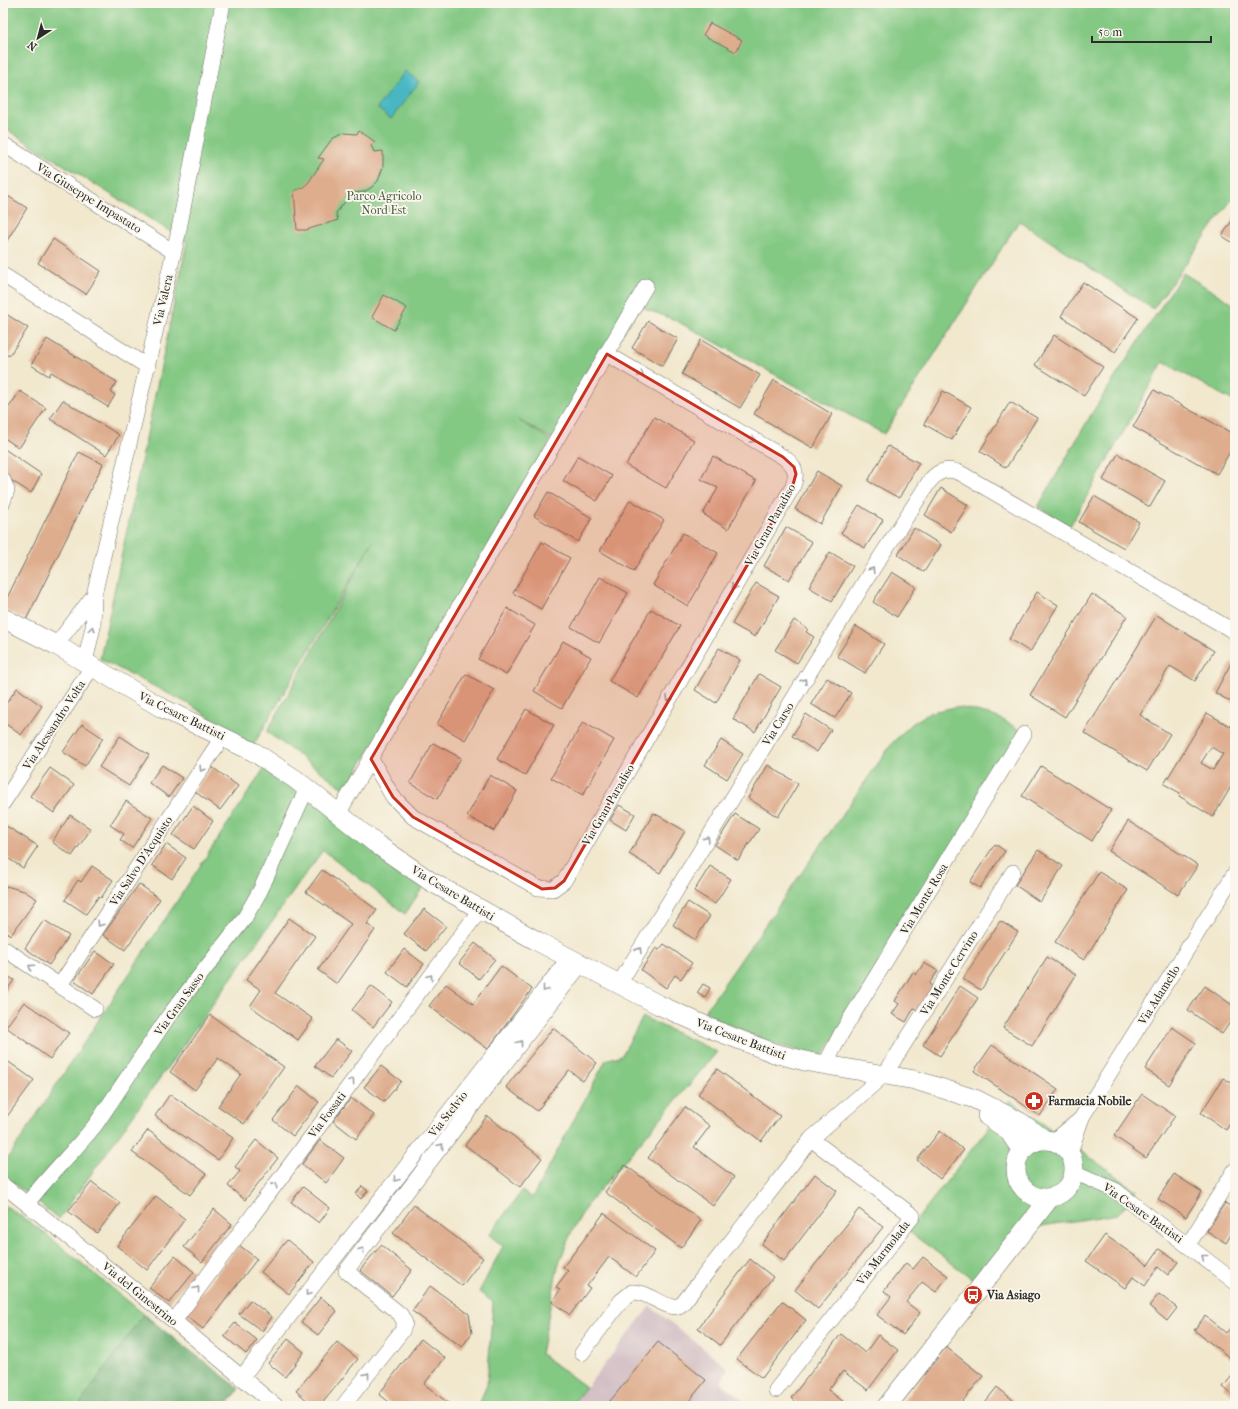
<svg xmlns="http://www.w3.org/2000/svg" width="1238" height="1409" viewBox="0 0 1238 1409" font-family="'IM FELL French Canon',serif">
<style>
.industrial{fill:#d2bec4}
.green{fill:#83c883;stroke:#577a57}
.forest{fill:#6aac71;stroke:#4a6c4e}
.water{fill:#49b7c3;stroke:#3a7177}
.building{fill:#dead8e;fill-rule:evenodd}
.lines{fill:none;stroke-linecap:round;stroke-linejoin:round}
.minor-casing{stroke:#706d64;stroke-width:16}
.tertiary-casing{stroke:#706d64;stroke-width:20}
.minor{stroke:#fff;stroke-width:15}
.tertiary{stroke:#fff;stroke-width:19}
.oneway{stroke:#a0a0a0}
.marked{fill:#c8321e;fill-opacity:0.2;stroke:#c8321e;stroke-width:3;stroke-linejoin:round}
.labels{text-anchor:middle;stroke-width:3.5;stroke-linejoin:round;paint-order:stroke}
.park-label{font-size:12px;fill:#455a45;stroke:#fbf7ec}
.street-label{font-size:12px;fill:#2b2b2b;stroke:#fbf7ec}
.poi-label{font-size:12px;font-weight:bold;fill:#2b2b2b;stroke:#fbf7ec;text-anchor:start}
</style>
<rect width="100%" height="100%" fill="#fbf7ec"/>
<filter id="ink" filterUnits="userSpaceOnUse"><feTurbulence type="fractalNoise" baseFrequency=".025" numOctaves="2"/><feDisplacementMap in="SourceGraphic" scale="8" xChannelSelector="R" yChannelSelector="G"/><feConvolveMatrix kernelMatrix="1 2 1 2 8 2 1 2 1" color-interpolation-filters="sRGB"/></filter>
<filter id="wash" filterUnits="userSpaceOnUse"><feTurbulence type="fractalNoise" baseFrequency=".012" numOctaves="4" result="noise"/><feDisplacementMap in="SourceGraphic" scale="16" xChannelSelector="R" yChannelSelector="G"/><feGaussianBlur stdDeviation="0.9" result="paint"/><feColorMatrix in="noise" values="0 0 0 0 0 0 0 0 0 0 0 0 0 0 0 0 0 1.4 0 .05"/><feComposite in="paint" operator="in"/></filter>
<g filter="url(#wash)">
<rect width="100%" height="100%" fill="#f1e8ce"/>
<!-- industrial -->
<path class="industrial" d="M 650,1306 L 728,1368 L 721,1382 L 750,1406 L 572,1406 Z"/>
<!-- green -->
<path class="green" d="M 3,3 L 1235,3 L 1235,195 L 1153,309 L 1019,221 L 884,434 L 675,320 L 648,310 L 641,306 L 553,439 L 518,420 L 551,440 L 346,790 L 267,732 L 373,541 L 253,746 L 191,705 L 100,659 L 187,242 L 3,127 Z
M 1183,273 L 1235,305 L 1235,402 L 1163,362 L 1070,526 L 1038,507 L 1092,413 Z
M 956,707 C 982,711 1004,717 1024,734 L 822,1057 L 778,1045 L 703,1014 L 893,742 L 913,723 L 931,712 Z
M 269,761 L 429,878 L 405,914 L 323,850 L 59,1219 L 3,1175 L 3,1166 Z
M 643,1017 L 717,1052 L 587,1205 L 571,1233 L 558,1266 L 541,1354 L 586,1387 L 571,1406 L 478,1406 L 487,1385 L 493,1302 L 479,1292 L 503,1246 L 489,1235 L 522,1191 L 532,1198 L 606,1060 L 622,1055 Z
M 1010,1100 L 1137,1191 L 1118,1214 L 1042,1226 L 1018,1236 L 981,1285 L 908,1231 Z
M 3,1204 L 41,1230 L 238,1391 L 226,1406 L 3,1406 Z"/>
<!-- forest -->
<path class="forest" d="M 143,1315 L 239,1388 L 226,1406 L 78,1406 Z"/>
<!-- water -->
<path class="water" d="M 405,71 L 419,82 L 391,119 L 377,108 Z"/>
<g id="blocks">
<!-- building -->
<path class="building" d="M 710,23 L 742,40 L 736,52 L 703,35 Z
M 359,130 L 375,142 L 371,145 L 374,152 L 383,151 L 383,167 L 378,181 L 372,187 L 364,192 L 352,193 L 336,213 L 338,220 L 306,230 L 297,230 L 294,191 L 302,188 L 308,183 L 324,159 L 318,158 L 332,139 L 343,133 L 357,134 Z
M 3,193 L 27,208 L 3,247 Z
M 1235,216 L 1235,244 L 1222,236 Z
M 53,239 L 101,271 L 86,294 L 38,263 Z
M 1083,282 L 1138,318 L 1115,352 L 1061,316 Z
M 384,295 L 407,308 L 394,330 L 372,317 Z
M 3,312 L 28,328 L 9,356 L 3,352 Z
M 648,321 L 678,339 L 662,366 L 632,348 Z
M 1054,335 L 1103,367 L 1084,396 L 1035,365 Z
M 47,339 L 117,382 L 111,392 L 115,395 L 108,407 L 51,372 L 49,376 L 31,365 Z
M 701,340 L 760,375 L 740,408 L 682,374 Z
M 774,380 L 832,414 L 813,448 L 754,414 Z
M 1154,390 L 1235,435 L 1235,443 L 1217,474 L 1133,427 Z
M 20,391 L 46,408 L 19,448 L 3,437 L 3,416 Z
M 943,391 L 971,407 L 952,440 L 924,424 Z
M 63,400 L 119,435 L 106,455 L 50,419 Z
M 1010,402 L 1037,418 L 1006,468 L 980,451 Z
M 654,417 L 694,440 L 666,488 L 626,465 Z
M 888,446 L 919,463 L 899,498 L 868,481 Z
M 3,448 L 41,474 L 31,493 L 3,475 Z
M 79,452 L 103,464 L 26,620 L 3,609 L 3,606 Z
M 1118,454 L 1165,481 L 1150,507 L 1103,480 Z
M 578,456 L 612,476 L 597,501 L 563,481 Z
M 713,456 L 756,481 L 728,529 L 703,514 L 718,488 L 701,479 Z
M 817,471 L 842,486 L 820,524 L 795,509 Z
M 941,488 L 968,505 L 951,532 L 925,515 Z
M 548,492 L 592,518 L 578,542 L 534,516 Z
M 1094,496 L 1139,522 L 1124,548 L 1079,522 Z
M 630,500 L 664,520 L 634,571 L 600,551 Z
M 859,505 L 883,520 L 865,548 L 841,533 Z
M 786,527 L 812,542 L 789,580 L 764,566 Z
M 914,528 L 941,545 L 924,572 L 898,555 Z
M 683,533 L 718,553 L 688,606 L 653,585 Z
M 542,542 L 570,558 L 541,609 L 513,593 Z
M 830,552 L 853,566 L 832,601 L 809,587 Z
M 892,572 L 916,587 L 897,617 L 873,602 Z
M 600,577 L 628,593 L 599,643 L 571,627 Z
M 756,583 L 779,596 L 755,637 L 732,624 Z
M 1037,592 L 1058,605 L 1030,652 L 1009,639 Z
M 1092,594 L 1127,616 L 1065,717 L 1030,695 Z
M 507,608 L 535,625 L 506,675 L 478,659 Z
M 651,609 L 680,626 L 638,698 L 609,681 Z
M 1157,615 L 1214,651 L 1195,681 L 1170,666 L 1140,715 L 1170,734 L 1147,771 L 1084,733 Z
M 794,620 L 808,629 L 806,632 L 814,637 L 797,663 L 775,650 Z
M 856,626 L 884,644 L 865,673 L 837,656 Z
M 563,641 L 591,657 L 562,708 L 534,691 Z
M 719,648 L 740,660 L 716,703 L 695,690 Z
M 1231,663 L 1235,665 L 1235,704 L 1215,693 Z
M 466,674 L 494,690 L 465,740 L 437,724 Z
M 759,674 L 781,687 L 755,732 L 733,719 Z
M 827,678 L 851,693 L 835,718 L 811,704 Z
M 17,688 L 42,706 L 21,735 L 3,722 L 3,708 Z
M 526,709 L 554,725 L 525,775 L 497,759 Z
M 1207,713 L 1235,729 L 1235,780 L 1213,817 L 1179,796 L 1180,793 L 1164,784 ZM 1211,747 L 1223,754 L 1213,770 L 1201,763 Z
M 806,714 L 831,730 L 817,752 L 792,736 Z
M 583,722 L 614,740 L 583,795 L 551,778 Z
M 82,724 L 103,738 L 85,766 L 63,752 Z
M 120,736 L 149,755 L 129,786 L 99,767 Z
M 721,740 L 743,754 L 727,779 L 705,765 Z
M 433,743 L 461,758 L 437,799 L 410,783 Z
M 162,765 L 182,778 L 169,797 L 149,783 Z
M 768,765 L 798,784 L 778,817 L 748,798 Z
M 1041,766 L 1111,810 L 1092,841 L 1022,796 Z
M 212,767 L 238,786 L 220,810 L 194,791 Z
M 50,768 L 74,785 L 54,813 L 30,796 Z
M 490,775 L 517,791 L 494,831 L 467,816 Z
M 126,801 L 152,818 L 132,848 L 120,840 L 124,834 L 110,825 Z
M 619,805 L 635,814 L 626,830 L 610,820 Z
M 193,806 L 213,821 L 194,849 L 173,835 Z
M 654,813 L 685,831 L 660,873 L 629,854 Z
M 735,814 L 759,829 L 738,860 L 715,845 Z
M 70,815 L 91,829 L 72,856 L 52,842 Z
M 1128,821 L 1198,865 L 1178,895 L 1109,851 Z
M 3,824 L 38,846 L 23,868 L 3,855 Z
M 166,844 L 186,858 L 172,879 L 152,865 Z
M 995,844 L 1005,851 L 980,888 L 970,882 Z
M 1038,850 L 1063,866 L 1040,902 L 1015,885 Z
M 92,866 L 113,880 L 101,898 L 99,896 L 86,914 L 65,900 L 78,880 L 81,882 Z
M 710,866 L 731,879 L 715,904 L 694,891 Z
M 322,870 L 377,910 L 367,924 L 375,930 L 337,984 L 318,970 L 351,924 L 306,892 Z
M 1099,872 L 1128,890 L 1084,960 L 1055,942 Z
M 139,884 L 160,899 L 125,950 L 103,935 Z
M 6,886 L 24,891 L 37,899 L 11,935 L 3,931 L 3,893 Z
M 688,902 L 710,916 L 695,940 L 673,925 Z
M 424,909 L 446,926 L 426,951 L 404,934 Z
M 289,918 L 315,936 L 275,993 L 313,1019 L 298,1040 L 250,1006 L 261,990 L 246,980 Z
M 44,920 L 69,936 L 49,965 L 25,948 Z
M 1000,921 L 1018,932 L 981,990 L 963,979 Z
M 475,943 L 495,959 L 479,979 L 459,963 Z
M 664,944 L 692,963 L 681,979 L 675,975 L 666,988 L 641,970 L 656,948 L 659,950 Z
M 404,949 L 424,964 L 407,987 L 387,972 Z
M 95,951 L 114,964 L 93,994 L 74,981 Z
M 1047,957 L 1076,975 L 1032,1046 L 1003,1028 Z
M 924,963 L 938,971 L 929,984 L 936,988 L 921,1012 L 914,1008 L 906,1022 L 892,1014 L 899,1004 L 895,1001 L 913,972 L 916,975 Z
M 501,966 L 532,989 L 488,1049 L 429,1006 L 446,984 L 473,1004 Z
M 3,973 L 14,980 L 3,996 Z
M 703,984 L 710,988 L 705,998 L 697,993 Z
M 371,986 L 392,1002 L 373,1027 L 352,1010 Z
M 960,986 L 978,998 L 940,1056 L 923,1045 Z
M 1205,986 L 1235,1007 L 1235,1015 L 1222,1034 L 1188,1010 Z
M 24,1002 L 69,1033 L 50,1059 L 6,1027 Z
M 210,1015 L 284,1067 L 244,1124 L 218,1106 L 241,1074 L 218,1058 L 195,1090 L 170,1072 Z
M 1172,1027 L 1196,1043 L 1169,1085 L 1145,1069 Z
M 553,1028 L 597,1063 L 583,1081 L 569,1070 L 537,1111 L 506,1087 Z
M 336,1039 L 352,1051 L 331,1078 L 315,1066 Z
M 992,1045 L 1058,1089 L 1040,1116 L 974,1071 Z
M 3,1058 L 34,1080 L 3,1122 Z
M 381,1066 L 401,1081 L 384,1102 L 364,1087 Z
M 717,1069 L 780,1116 L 761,1141 L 698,1094 Z
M 1223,1078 L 1235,1085 L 1235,1116 L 1226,1130 L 1201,1113 Z
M 299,1086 L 319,1102 L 293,1136 L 273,1120 Z
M 170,1094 L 233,1138 L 218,1160 L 155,1116 Z
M 1142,1094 L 1175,1116 L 1146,1158 L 1114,1136 Z
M 351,1098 L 374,1115 L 356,1139 L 333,1121 Z
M 685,1107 L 710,1126 L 694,1147 L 734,1177 L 713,1206 L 648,1158 Z
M 487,1116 L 542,1158 L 520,1187 L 465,1145 Z
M 148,1130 L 206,1174 L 190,1195 L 132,1152 Z
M 940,1131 L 964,1150 L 940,1179 L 917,1160 Z
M 256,1140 L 278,1158 L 245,1200 L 228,1186 L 240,1171 L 235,1167 Z
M 320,1140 L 344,1158 L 326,1183 L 302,1164 Z
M 625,1165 L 701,1220 L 681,1248 L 605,1192 Z
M 815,1174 L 837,1191 L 784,1261 L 762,1244 Z
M 1174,1174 L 1202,1192 L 1186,1217 L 1158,1199 Z
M 92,1182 L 120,1203 L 97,1233 L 68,1211 Z
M 362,1186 L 368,1191 L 361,1199 L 356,1194 Z
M 303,1187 L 330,1208 L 319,1223 L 291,1202 Z
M 156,1196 L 185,1219 L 147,1270 L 117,1246 Z
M 1225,1203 L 1235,1209 L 1235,1228 L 1226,1243 L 1207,1231 Z
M 414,1205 L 483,1258 L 462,1286 L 393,1233 Z
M 214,1209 L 232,1224 L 202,1262 L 184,1247 Z
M 859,1209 L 883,1227 L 818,1309 L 795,1290 Z
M 604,1213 L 655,1251 L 636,1277 L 609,1257 L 587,1286 L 590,1288 L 570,1315 L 552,1302 L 560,1290 L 556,1287 L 568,1271 L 563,1267 Z
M 1105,1235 L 1148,1265 L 1159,1249 L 1178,1262 L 1168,1275 L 1158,1267 L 1145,1286 L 1133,1277 L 1125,1288 L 1086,1261 Z
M 287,1240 L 314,1262 L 289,1294 L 261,1272 Z
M 239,1245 L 257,1259 L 203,1329 L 185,1315 Z
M 381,1245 L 412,1270 L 392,1296 L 360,1270 Z
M 175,1256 L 194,1272 L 169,1303 L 149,1288 Z
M 923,1257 L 948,1276 L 936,1292 L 922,1282 L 906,1302 L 920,1313 L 903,1335 L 877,1315 L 891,1297 L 884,1291 L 906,1263 L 913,1269 Z
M 750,1259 L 773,1277 L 720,1345 L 698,1328 Z
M 430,1286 L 469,1314 L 472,1333 L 462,1347 L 412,1311 Z
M 1159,1294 L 1177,1308 L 1167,1321 L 1149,1306 Z
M 321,1297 L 337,1311 L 318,1335 L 301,1322 Z
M 250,1300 L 272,1317 L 262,1331 L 239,1314 Z
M 782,1301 L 806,1320 L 762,1378 L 737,1359 Z
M 1205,1316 L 1226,1333 L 1235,1322 L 1235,1362 L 1194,1330 Z
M 235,1323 L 257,1340 L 246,1354 L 224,1336 Z
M 841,1334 L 865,1353 L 878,1335 L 898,1350 L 868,1390 L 843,1371 L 828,1390 L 849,1406 L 801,1406 L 791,1398 Z
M 288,1339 L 304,1352 L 285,1377 L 268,1363 Z
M 421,1339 L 445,1358 L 424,1384 L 452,1406 L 394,1406 L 379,1394 Z
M 337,1342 L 358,1359 L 320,1406 L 314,1406 L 296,1391 Z
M 658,1342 L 706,1380 L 685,1406 L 606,1406 Z
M 946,1347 L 983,1376 L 959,1406 L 899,1406 Z
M 1235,1372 L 1235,1397 L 1223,1387 Z
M 997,1387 L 1013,1400 L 1009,1406 L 982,1406 Z"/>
</g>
</g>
<g filter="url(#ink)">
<use href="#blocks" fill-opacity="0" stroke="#706d64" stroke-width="1"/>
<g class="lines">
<!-- minor casing -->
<g class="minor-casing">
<path id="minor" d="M 3,144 L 174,252
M 3,275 L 148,367
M 3,480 L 7,490 L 3,502
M 56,645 L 94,595
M 85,662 L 93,627 L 94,595 L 178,234 L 223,3
M 371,759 L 393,797 L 413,817 L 538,888 L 553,889 L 564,881 L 792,488 C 798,475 796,465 783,457 L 607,354
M 3,803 L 92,667
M 338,814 L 646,286
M 3,948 L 95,1009
M 619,984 L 872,570 L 929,482 C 938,470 948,467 962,474 L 1235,632
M 60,985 L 223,736
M 825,1065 L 841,1034 L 1024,734
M 1054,1141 L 1082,1118
M 1070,1153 L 1082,1117 L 1235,873
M 1074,1172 L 1115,1190 L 1235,1282
M 3,1185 L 174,1321 L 276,1406
M 27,1204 C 48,1175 74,1152 96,1124 L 170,1014 L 244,919 L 260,891 L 307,788
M 1188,1245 L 1235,1170
M 174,1321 L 480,910
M 582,1353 L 621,1301 L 632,1292 C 650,1290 670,1316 683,1303 L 811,1139 L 885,1074 L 1013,872
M 241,1378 L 569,958
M 776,1390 L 913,1216 L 811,1139
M 343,1406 L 402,1331 L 405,1323 L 400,1314 L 346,1271 L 581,964"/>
</g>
<!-- tertiary casing -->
<g class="tertiary-casing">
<path id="tertiary" d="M 3,618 L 56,645 L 162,708 L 254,752 L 295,779 L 375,843 L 430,881 L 537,941 L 659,1005 L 717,1031 L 774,1053 L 809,1062 L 915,1080 L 975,1099 L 1020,1122 L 1045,1140
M 987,1116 L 1008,1130 L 1022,1151
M1016 1169a29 29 0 1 1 58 0a29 29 0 1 1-58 0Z
M 887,1406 L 1050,1198"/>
</g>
<!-- minor -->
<use href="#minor" class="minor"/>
<!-- tertiary -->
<use href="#tertiary" class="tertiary"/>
</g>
<!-- one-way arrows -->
<defs><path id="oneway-chevron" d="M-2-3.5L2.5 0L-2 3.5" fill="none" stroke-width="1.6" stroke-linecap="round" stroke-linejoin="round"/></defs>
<g class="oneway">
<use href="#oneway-chevron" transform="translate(641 374) rotate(30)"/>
<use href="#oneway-chevron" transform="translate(753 440) rotate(30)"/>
<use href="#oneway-chevron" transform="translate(872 570) rotate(-58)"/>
<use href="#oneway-chevron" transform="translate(734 587) rotate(120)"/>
<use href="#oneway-chevron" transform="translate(92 629) rotate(-82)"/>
<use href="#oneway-chevron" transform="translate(804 681) rotate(-58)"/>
<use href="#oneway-chevron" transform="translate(669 699) rotate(120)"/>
<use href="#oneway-chevron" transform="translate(202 769) rotate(123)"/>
<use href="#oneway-chevron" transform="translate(707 839) rotate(-58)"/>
<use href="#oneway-chevron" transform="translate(100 924) rotate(123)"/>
<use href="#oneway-chevron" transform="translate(639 950) rotate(-58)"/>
<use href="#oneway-chevron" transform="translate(31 967) rotate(-146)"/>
<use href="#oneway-chevron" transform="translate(430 977) rotate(-53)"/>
<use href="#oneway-chevron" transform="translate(545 989) rotate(128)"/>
<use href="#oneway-chevron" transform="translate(520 1043) rotate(-53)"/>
<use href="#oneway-chevron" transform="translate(352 1081) rotate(-53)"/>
<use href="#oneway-chevron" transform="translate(441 1146) rotate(-52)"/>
<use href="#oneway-chevron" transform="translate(396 1179) rotate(128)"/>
<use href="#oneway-chevron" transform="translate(275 1185) rotate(-53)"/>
<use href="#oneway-chevron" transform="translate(362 1250) rotate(-53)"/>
<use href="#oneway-chevron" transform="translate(1204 1257) rotate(-142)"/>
<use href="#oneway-chevron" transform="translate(197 1289) rotate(-53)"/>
<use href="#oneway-chevron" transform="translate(308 1293) rotate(128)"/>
<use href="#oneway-chevron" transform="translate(367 1375) rotate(-52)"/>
</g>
</g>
<!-- marked area -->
<path class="marked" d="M 607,354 L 783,457 L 794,467 L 796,474 L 792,488 L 564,881 L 555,888 L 542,889 L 413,817 L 393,797 L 371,759 Z"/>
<!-- icons -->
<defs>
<g id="pharmacy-disc" transform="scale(1)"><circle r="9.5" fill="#c8321e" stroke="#fbf7ec"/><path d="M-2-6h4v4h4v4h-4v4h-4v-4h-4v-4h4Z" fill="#fff"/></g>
<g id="bus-disc" transform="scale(1)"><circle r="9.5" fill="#c8321e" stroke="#fbf7ec"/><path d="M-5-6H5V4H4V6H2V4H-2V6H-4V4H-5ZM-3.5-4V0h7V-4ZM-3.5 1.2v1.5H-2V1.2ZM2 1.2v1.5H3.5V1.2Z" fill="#fff"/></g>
</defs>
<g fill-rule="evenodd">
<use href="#pharmacy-disc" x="1034" y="1101"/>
<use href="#bus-disc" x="973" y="1295"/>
</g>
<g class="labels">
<!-- park labels -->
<g class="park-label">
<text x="384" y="200">Parco Agricolo<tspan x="384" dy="14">Nord Est</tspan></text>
</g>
<!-- street labels -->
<g class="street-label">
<text transform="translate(89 198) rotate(32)" y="4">Via Giuseppe Impastato</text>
<text transform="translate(163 300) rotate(-77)" y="4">Via Valera</text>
<text transform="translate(770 525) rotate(-61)" y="4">Via Gran Paradiso</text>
<text transform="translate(182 716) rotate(26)" y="4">Via Cesare Battisti</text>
<text transform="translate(778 724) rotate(-58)" y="4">Via Carso</text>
<text transform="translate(54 725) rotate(-57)" y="4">Via Alessandro Volta</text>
<text transform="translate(608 805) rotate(-60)" y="4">Via Gran Paradiso</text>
<text transform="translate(141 861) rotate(-57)" y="4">Via Salvo D'Acquisto</text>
<text transform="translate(453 893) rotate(31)" y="4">Via Cesare Battisti</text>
<text transform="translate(924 899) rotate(-59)" y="4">Via Monte Rosa</text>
<text transform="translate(949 973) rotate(-58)" y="4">Via Monte Cervino</text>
<text transform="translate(1159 995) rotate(-58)" y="4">Via Adamello</text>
<text transform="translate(179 1004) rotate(-54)" y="4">Via Gran Sasso</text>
<text transform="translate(741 1039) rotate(21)" y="4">Via Cesare Battisti</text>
<text transform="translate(448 1114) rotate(-52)" y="4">Via Stelvio</text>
<text transform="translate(327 1115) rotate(-53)" y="4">Via Fossati</text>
<text transform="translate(1143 1213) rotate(35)" y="4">Via Cesare Battisti</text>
<text transform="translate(883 1253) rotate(-52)" y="4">Via Marmolada</text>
<text transform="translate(140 1294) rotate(39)" y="4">Via del Ginestrino</text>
</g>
<!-- poi labels -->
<g class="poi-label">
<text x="1048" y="1105">Farmacia Nobile</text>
<text x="987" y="1299">Via Asiago</text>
</g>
</g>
<!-- margin -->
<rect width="1238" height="1409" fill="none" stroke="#fbf7ec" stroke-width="16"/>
<!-- north arrow -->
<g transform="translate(38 38) rotate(216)" stroke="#fbf7ec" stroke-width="3" paint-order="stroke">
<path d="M0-3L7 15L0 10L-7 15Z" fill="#2b2b2b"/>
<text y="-6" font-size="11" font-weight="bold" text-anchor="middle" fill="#2b2b2b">N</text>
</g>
<!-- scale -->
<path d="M1092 36v6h119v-6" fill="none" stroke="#2b2b2b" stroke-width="2"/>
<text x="1098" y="36" font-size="12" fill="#2b2b2b" stroke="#fbf7ec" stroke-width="3" paint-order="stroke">50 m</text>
</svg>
